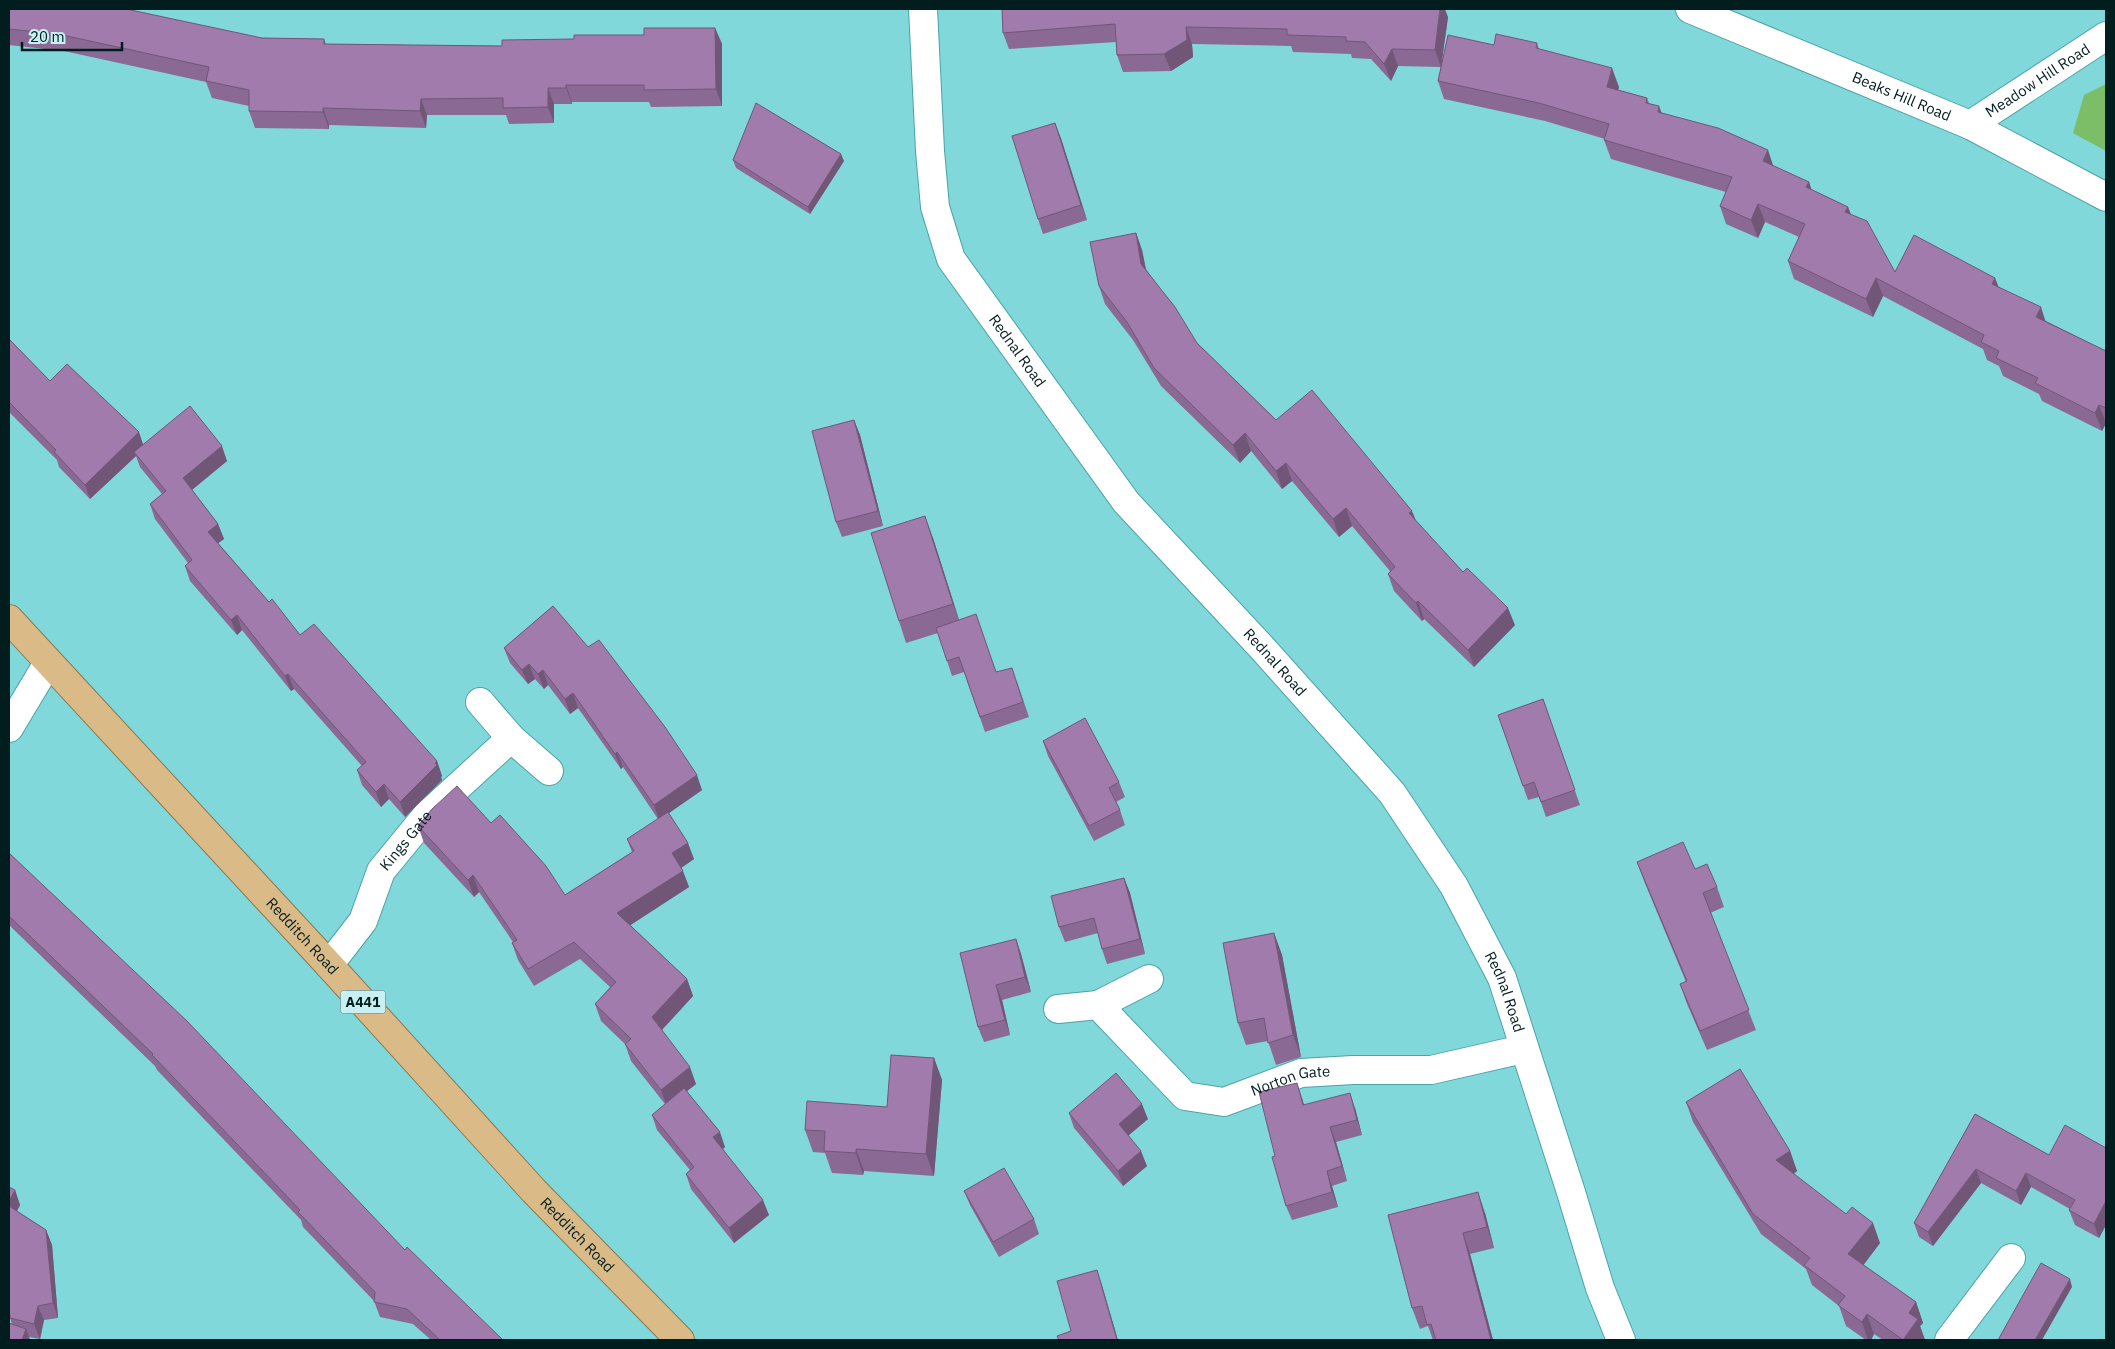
<svg xmlns="http://www.w3.org/2000/svg" width="2115" height="1349" viewBox="0 0 2115 1349" font-family="'IBM Plex Sans',sans-serif">
<style>
.green{fill:#7cbd68}
.lines{fill:none;stroke-linecap:round;stroke-linejoin:round}
.minor-casing{stroke:#4ba3a6;stroke-width:30}
.tertiary-casing{stroke:#4ba3a6;stroke-width:30}
.trunk-casing{stroke:#89794f;stroke-width:30}
.minor{stroke:#fff;stroke-width:28}
.tertiary{stroke:#fff;stroke-width:28}
.trunk{stroke:#dabb88;stroke-width:28}
.wall{fill:#8a6a94}
.shaded-wall{fill:#715678}
.building{fill:#a17bac;stroke:#715678}
.labels{text-anchor:middle;stroke-width:4;stroke-linejoin:round;paint-order:stroke}
.shield{fill:#c8f0f2;stroke:#3d5c5e;stroke-width:1}
.shield-label{font-size:14px;font-weight:bold;fill:#021d1e}
.street-label{font-size:15px;fill:#021d1e;stroke:#c8f0f2}
</style>
<rect width="100%" height="100%" fill="#81d8db"/>
<!-- green -->
<path class="green" d="M 2106,84 L 2106,151 L 2073,133 L 2084,95 Z"/>
<g class="lines">
<!-- minor casing -->
<g class="minor-casing">
<g id="minor">
<path id="s1" d="M 1690,9 L 1970,125 L 2106,197"/>
<path id="s2" d="M 1970,125 L 2106,36"/>
<path d="M 480,702 L 511,738 L 549,771"/>
<path id="s3" d="M 329,965 L 363,921 L 381,871 L 427,815 L 511,738"/>
<path d="M 1098,1005 L 1149,979"/>
<path id="s4" d="M 1058,1009 L 1098,1005 L 1185,1096 L 1224,1102 L 1301,1073 L 1353,1070 L 1431,1070 L 1523,1049"/>
<path d="M 1949,1340 L 2011,1258"/>
</g>
</g>
<!-- tertiary casing -->
<g class="tertiary-casing">
<g id="tertiary">
<path id="s5" d="M 923,9 L 930,151 L 935,207 L 951,259 L 1126,502 L 1264,650 L 1392,793 L 1454,886 L 1502,978 L 1570,1189 L 1600,1288 L 1621,1340"/>
<path d="M 9,728 L 48,663"/>
</g>
</g>
<!-- trunk casing -->
<g class="trunk-casing">
<g id="trunk">
<path id="s6" d="M 9,619 L 329,965 L 534,1191 L 680,1340"/>
</g>
</g>
<!-- minor -->
<use href="#minor" class="minor"/>
<!-- tertiary -->
<use href="#tertiary" class="tertiary"/>
<!-- trunk -->
<use href="#trunk" class="trunk"/>
</g>
<!-- wall -->
<path class="wall" d="M 9,9 L 262,38 L 324,39 L 326,44 L 502,46 L 574,39 L 644,35 L 715,28 L 722,44 L 722,106 L 651,107 L 649,102 L 572,102 L 572,104 L 554,104 L 554,123 L 509,124 L 506,115 L 427,115 L 426,128 L 329,125 L 329,129 L 255,128 L 249,111 L 249,106 L 212,98 L 206,82 L 64,51 L 9,45 Z
M 1002,9 L 1448,17 L 1442,60 L 1494,45 L 1537,43 L 1539,49 L 1619,87 L 1618,90 L 1647,98 L 1649,103 L 1662,113 L 1773,166 L 1809,182 L 1811,189 L 1848,207 L 1851,215 L 1895,272 L 1995,278 L 1998,286 L 2046,321 L 2106,351 L 2106,423 L 2102,431 L 2042,401 L 2039,394 L 2003,376 L 1999,366 L 1987,360 L 1983,349 L 1883,296 L 1873,317 L 1794,279 L 1788,261 L 1799,237 L 1765,222 L 1758,238 L 1726,224 L 1720,206 L 1726,192 L 1611,159 L 1604,140 L 1605,139 L 1545,121 L 1444,99 L 1438,81 L 1441,67 L 1398,66 L 1391,81 L 1371,59 L 1352,58 L 1351,54 L 1293,52 L 1291,46 L 1192,44 L 1193,57 L 1171,71 L 1123,72 L 1117,55 L 1116,42 L 1009,49 L 1003,33 Z
M 1055,123 L 1087,220 L 1043,234 L 1038,219 Z
M 733,160 L 844,161 L 810,214 L 736,168 Z
M 1136,233 L 1142,250 L 1146,269 L 1197,343 L 1276,420 L 1416,521 L 1463,572 L 1515,625 L 1474,667 L 1424,619 L 1422,621 L 1394,591 L 1388,574 L 1390,571 L 1352,526 L 1339,537 L 1292,481 L 1282,489 L 1251,451 L 1240,463 L 1161,386 L 1133,340 L 1105,304 L 1099,286 Z
M 9,339 L 50,381 L 143,445 L 227,461 L 192,490 L 218,524 L 224,539 L 218,543 L 269,602 L 300,635 L 437,761 L 442,776 L 441,777 L 442,780 L 405,817 L 389,799 L 381,807 L 362,785 L 357,770 L 362,766 L 294,689 L 291,691 L 242,630 L 237,635 L 190,581 L 185,566 L 188,563 L 155,519 L 150,504 L 162,494 L 140,467 L 136,456 L 90,499 L 59,467 L 57,460 L 9,412 Z
M 854,420 L 860,435 L 883,526 L 842,537 L 836,522 Z
M 933,538 L 959,620 L 996,672 L 1017,682 L 1029,717 L 985,732 L 964,672 L 952,676 L 938,633 L 906,643 L 899,621 Z
M 553,606 L 702,790 L 669,813 L 694,859 L 681,868 L 689,887 L 630,925 L 687,979 L 693,996 L 662,1030 L 696,1084 L 687,1091 L 725,1147 L 723,1149 L 769,1215 L 734,1243 L 691,1189 L 686,1174 L 690,1170 L 657,1130 L 652,1115 L 665,1104 L 631,1061 L 625,1044 L 601,1021 L 595,1004 L 610,987 L 580,959 L 534,986 L 518,960 L 512,943 L 513,942 L 479,892 L 474,897 L 424,843 L 418,826 L 491,823 L 565,895 L 632,852 L 627,839 L 658,819 L 623,767 L 621,769 L 578,708 L 570,714 L 548,685 L 544,689 L 535,679 L 528,684 L 510,663 L 504,648 Z
M 1543,699 L 1580,805 L 1546,817 L 1539,797 L 1528,800 L 1498,715 Z
M 1043,741 L 1119,782 L 1125,797 L 1116,802 L 1120,810 L 1125,825 L 1094,841 L 1048,756 Z
M 9,853 L 405,1250 L 503,1340 L 431,1340 L 413,1324 L 380,1317 L 374,1301 L 303,1227 L 301,1220 L 157,1070 L 155,1066 L 9,925 Z
M 1637,862 L 1695,869 L 1717,887 L 1724,907 L 1710,913 L 1756,1030 L 1707,1050 L 1687,1004 L 1680,984 L 1686,982 L 1644,881 Z
M 1124,878 L 1130,893 L 1145,954 L 1107,964 L 1102,949 L 1098,933 L 1065,942 L 1059,927 Z
M 1274,933 L 1282,955 L 1301,1057 L 1276,1065 L 1268,1041 L 1246,1045 L 1238,1023 Z
M 1016,939 L 1021,954 L 1031,992 L 1002,1000 L 1010,1035 L 984,1042 L 978,1027 Z
M 934,1058 L 942,1080 L 934,1176 L 864,1171 L 863,1175 L 832,1173 L 825,1153 L 813,1152 L 805,1130 L 887,1107 Z
M 1302,1098 L 1304,1105 L 1355,1108 L 1362,1135 L 1336,1142 L 1347,1181 L 1332,1186 L 1338,1207 L 1292,1220 L 1286,1206 L 1275,1156 Z
M 1686,1102 L 1790,1151 L 1797,1171 L 1794,1174 L 1880,1243 L 1863,1265 L 1916,1302 L 1923,1323 L 1920,1326 L 1925,1340 L 1883,1340 L 1874,1334 L 1871,1340 L 1866,1340 L 1846,1326 L 1839,1306 L 1812,1285 L 1806,1269 L 1761,1234 L 1693,1122 Z
M 1069,1113 L 1148,1119 L 1128,1136 L 1147,1166 L 1123,1186 L 1074,1128 Z
M 1975,1114 L 2049,1155 L 2106,1148 L 2106,1225 L 2099,1238 L 2075,1225 L 2069,1210 L 2070,1209 L 2031,1187 L 2021,1205 L 1981,1183 L 1933,1246 L 1919,1237 L 1914,1223 Z
M 15,1190 L 20,1205 L 17,1211 L 46,1230 L 52,1245 L 58,1318 L 44,1320 L 40,1339 L 29,1337 L 30,1340 L 9,1340 L 12,1324 L 10,1318 Z
M 964,1191 L 1034,1219 L 1039,1234 L 999,1257 L 970,1205 Z
M 1485,1213 L 1494,1248 L 1470,1254 L 1493,1340 L 1433,1340 L 1428,1326 L 1420,1329 L 1412,1308 L 1388,1215 Z"/>
<!-- shaded-wall -->
<path class="shaded-wall" d="M 1440,9 L 1445,9 L 1448,17 L 1441,67 L 1435,50 Z
M 1186,27 L 1192,44 L 1193,57 L 1171,71 L 1164,54 Z
M 715,28 L 722,44 L 722,106 L 716,89 Z
M 1392,49 L 1398,66 L 1391,81 L 1384,64 Z
M 1612,68 L 1619,87 L 1614,105 L 1607,87 Z
M 566,85 L 572,102 L 572,104 L 566,88 Z
M 548,88 L 554,104 L 554,123 L 548,107 Z
M 421,99 L 427,115 L 426,128 L 420,111 Z
M 1659,106 L 1666,124 L 1658,112 Z
M 323,108 L 329,125 L 329,129 L 323,112 Z
M 1055,123 L 1061,138 L 1087,220 L 1081,205 Z
M 1768,150 L 1774,168 L 1763,161 Z
M 841,154 L 844,161 L 810,214 L 808,207 Z
M 1809,182 L 1815,200 L 1806,187 Z
M 1758,204 L 1765,222 L 1758,238 L 1751,220 Z
M 1848,207 L 1855,225 L 1845,212 Z
M 1136,233 L 1142,250 L 1148,281 L 1141,264 Z
M 1876,278 L 1883,296 L 1873,317 L 1866,299 Z
M 1995,278 L 2002,296 L 1992,284 Z
M 2041,307 L 2047,326 L 2036,317 Z
M 2099,405 L 2106,423 L 2102,431 L 2095,413 Z
M 854,420 L 860,435 L 883,526 L 878,511 Z
M 139,432 L 144,447 L 134,452 L 136,456 L 90,499 L 85,485 Z
M 1245,433 L 1251,451 L 1240,463 L 1233,445 Z
M 222,446 L 227,461 L 188,493 L 183,478 Z
M 1286,463 L 1292,481 L 1282,489 L 1276,471 Z
M 1346,508 L 1352,526 L 1339,537 L 1333,519 Z
M 1412,511 L 1419,528 L 1409,513 Z
M 925,516 L 933,538 L 961,626 L 953,604 Z
M 218,524 L 224,539 L 213,547 L 208,532 Z
M 1418,601 L 1424,619 L 1422,621 L 1416,603 Z
M 1508,608 L 1515,625 L 1474,667 L 1468,650 Z
M 237,615 L 242,630 L 237,635 L 231,620 Z
M 529,664 L 535,679 L 528,684 L 522,670 Z
M 543,670 L 548,685 L 544,689 L 538,674 Z
M 288,674 L 294,689 L 291,691 L 285,676 Z
M 573,693 L 578,708 L 570,714 L 565,699 Z
M 617,752 L 623,767 L 621,769 L 615,754 Z
M 437,761 L 442,776 L 441,777 L 442,780 L 405,817 L 400,802 Z
M 697,775 L 702,790 L 659,820 L 654,805 Z
M 384,784 L 389,799 L 381,807 L 376,792 Z
M 688,843 L 694,859 L 678,870 L 672,853 Z
M 683,871 L 689,887 L 623,930 L 617,913 Z
M 473,875 L 479,892 L 474,897 L 468,880 Z
M 1124,878 L 1130,893 L 1145,954 L 1140,939 Z
M 1274,933 L 1282,955 L 1301,1057 L 1293,1035 Z
M 1016,939 L 1021,954 L 1031,992 L 1025,977 Z
M 687,979 L 693,996 L 658,1034 L 652,1017 Z
M 996,985 L 1002,1000 L 1010,1035 L 1005,1020 Z
M 934,1058 L 942,1080 L 934,1176 L 926,1154 Z
M 690,1067 L 696,1084 L 667,1107 L 661,1090 Z
M 1297,1083 L 1302,1098 L 1308,1120 L 1303,1105 Z
M 1350,1093 L 1355,1108 L 1362,1135 L 1357,1120 Z
M 1142,1104 L 1148,1119 L 1124,1139 L 1119,1124 Z
M 1330,1127 L 1336,1142 L 1347,1181 L 1342,1166 Z
M 720,1132 L 725,1147 L 719,1152 L 713,1137 Z
M 856,1149 L 864,1171 L 863,1175 L 856,1153 Z
M 1141,1151 L 1147,1166 L 1123,1186 L 1118,1171 Z
M 1790,1151 L 1797,1171 L 1783,1180 L 1776,1160 Z
M 1976,1169 L 1981,1183 L 1933,1246 L 1928,1232 Z
M 1327,1171 L 1332,1186 L 1338,1207 L 1332,1192 Z
M 2026,1173 L 2031,1187 L 2021,1205 L 2016,1191 Z
M 15,1190 L 20,1205 L 12,1220 L 9,1211 L 9,1201 Z
M 1478,1192 L 1485,1213 L 1494,1248 L 1487,1227 Z
M 763,1200 L 769,1215 L 734,1243 L 729,1228 Z
M 2106,1201 L 2106,1225 L 2099,1238 L 2094,1224 Z
M 1873,1223 L 1880,1243 L 1856,1275 L 1848,1254 Z
M 46,1230 L 52,1245 L 58,1318 L 53,1303 Z
M 1463,1233 L 1470,1254 L 1493,1340 L 1491,1340 Z
M 1097,1270 L 1102,1285 L 1118,1340 L 1117,1340 Z
M 2070,1279 L 2072,1287 L 2042,1340 L 2035,1340 Z
M 1916,1302 L 1923,1323 L 1920,1326 L 1925,1340 L 1903,1340 L 1909,1313 Z
M 38,1306 L 44,1320 L 40,1339 L 34,1324 Z
M 1867,1314 L 1874,1334 L 1871,1340 L 1868,1340 L 1862,1322 Z
M 26,1329 L 30,1340 L 22,1340 Z"/>
<!-- building -->
<path class="building" d="M 9,9 L 126,9 L 262,38 L 324,39 L 324,44 L 502,46 L 502,40 L 574,39 L 574,35 L 644,35 L 644,28 L 715,28 L 716,89 L 644,90 L 644,85 L 566,85 L 566,88 L 548,88 L 548,107 L 503,108 L 503,98 L 421,99 L 420,111 L 323,108 L 323,112 L 249,111 L 249,90 L 206,81 L 209,67 L 58,34 L 9,29 Z
M 1002,9 L 1440,9 L 1435,50 L 1392,49 L 1384,64 L 1365,42 L 1346,41 L 1346,37 L 1287,35 L 1287,29 L 1186,27 L 1187,40 L 1164,54 L 1117,55 L 1115,24 L 1003,33 Z
M 1496,34 L 1537,43 L 1536,48 L 1612,68 L 1607,87 L 1647,98 L 1646,103 L 1659,106 L 1658,112 L 1718,128 L 1768,150 L 1763,161 L 1809,182 L 1806,187 L 1848,207 L 1845,212 L 1867,221 L 1895,272 L 1914,235 L 1995,278 L 1992,284 L 2041,307 L 2036,317 L 2106,351 L 2106,408 L 2099,405 L 2095,413 L 2035,383 L 2038,378 L 1996,358 L 1999,351 L 1981,342 L 1984,335 L 1876,278 L 1866,299 L 1788,261 L 1805,224 L 1758,204 L 1751,220 L 1720,206 L 1732,177 L 1604,140 L 1609,124 L 1539,103 L 1438,81 L 1448,35 L 1494,45 Z
M 756,103 L 841,154 L 808,207 L 733,160 Z
M 1055,123 L 1081,205 L 1038,219 L 1012,136 Z
M 1136,233 L 1141,264 L 1175,307 L 1197,343 L 1276,420 L 1312,390 L 1412,511 L 1409,513 L 1463,572 L 1467,568 L 1508,608 L 1468,650 L 1418,601 L 1416,603 L 1388,574 L 1395,567 L 1346,508 L 1333,519 L 1286,463 L 1276,471 L 1245,433 L 1233,445 L 1154,368 L 1127,322 L 1099,286 L 1090,242 Z
M 9,339 L 50,381 L 67,364 L 139,432 L 85,485 L 54,452 L 56,450 L 9,402 Z
M 190,406 L 222,446 L 183,478 L 218,524 L 208,532 L 269,602 L 272,599 L 300,635 L 314,624 L 437,761 L 435,763 L 437,765 L 400,802 L 384,784 L 376,792 L 357,770 L 366,762 L 288,674 L 285,676 L 237,615 L 231,620 L 185,566 L 192,560 L 150,504 L 166,491 L 134,452 Z
M 854,420 L 878,511 L 836,522 L 812,431 Z
M 925,516 L 953,604 L 899,621 L 871,533 Z
M 553,606 L 588,647 L 599,640 L 665,727 L 697,775 L 654,805 L 617,752 L 615,754 L 573,693 L 565,699 L 543,670 L 538,674 L 529,664 L 522,670 L 504,648 Z
M 976,614 L 996,672 L 1012,668 L 1023,702 L 980,717 L 959,657 L 947,661 L 936,628 Z
M 1543,699 L 1575,790 L 1541,802 L 1534,782 L 1523,786 L 1498,715 Z
M 1085,718 L 1119,782 L 1109,788 L 1120,810 L 1089,826 L 1043,741 Z
M 457,786 L 491,823 L 500,815 L 546,866 L 565,895 L 634,851 L 627,839 L 668,812 L 688,843 L 672,853 L 683,871 L 617,913 L 687,979 L 652,1017 L 690,1067 L 661,1090 L 625,1044 L 631,1039 L 595,1004 L 616,982 L 574,942 L 528,969 L 512,943 L 517,940 L 473,875 L 468,880 L 418,826 L 432,809 Z
M 1683,842 L 1695,869 L 1707,864 L 1717,887 L 1703,893 L 1749,1010 L 1700,1031 L 1680,984 L 1687,981 L 1637,862 Z
M 9,853 L 187,1021 L 405,1250 L 407,1247 L 503,1340 L 440,1340 L 407,1309 L 374,1302 L 375,1292 L 298,1212 L 300,1210 L 152,1055 L 153,1054 L 9,916 Z
M 1124,878 L 1140,939 L 1102,949 L 1094,918 L 1059,927 L 1051,896 Z
M 1274,933 L 1293,1035 L 1268,1043 L 1264,1018 L 1238,1023 L 1223,943 Z
M 1016,939 L 1025,977 L 996,985 L 1005,1020 L 978,1027 L 960,953 Z
M 891,1055 L 934,1058 L 926,1154 L 856,1149 L 856,1153 L 824,1151 L 825,1131 L 805,1130 L 807,1101 L 887,1107 Z
M 1740,1069 L 1790,1151 L 1776,1160 L 1846,1214 L 1852,1207 L 1873,1223 L 1848,1254 L 1916,1302 L 1909,1313 L 1918,1319 L 1903,1340 L 1867,1314 L 1862,1322 L 1838,1305 L 1845,1296 L 1804,1265 L 1810,1258 L 1753,1214 L 1686,1102 Z
M 1116,1073 L 1142,1104 L 1119,1124 L 1141,1151 L 1118,1171 L 1069,1113 Z
M 1297,1083 L 1303,1105 L 1350,1093 L 1357,1120 L 1330,1127 L 1342,1166 L 1327,1171 L 1332,1192 L 1286,1206 L 1272,1157 L 1275,1156 L 1259,1092 Z
M 684,1088 L 720,1132 L 713,1137 L 763,1200 L 729,1228 L 686,1174 L 694,1167 L 652,1115 Z
M 1975,1114 L 2049,1155 L 2065,1125 L 2106,1148 L 2106,1201 L 2094,1224 L 2069,1210 L 2075,1200 L 2026,1173 L 2016,1191 L 1976,1169 L 1928,1232 L 1914,1223 Z
M 1004,1168 L 1034,1219 L 993,1242 L 964,1191 Z
M 9,1187 L 15,1190 L 9,1201 Z
M 1478,1192 L 1487,1227 L 1463,1233 L 1491,1340 L 1436,1340 L 1431,1324 L 1427,1325 L 1422,1306 L 1412,1308 L 1388,1215 Z
M 9,1206 L 46,1230 L 53,1303 L 38,1306 L 34,1324 L 10,1318 L 9,1305 Z
M 2041,1263 L 2070,1279 L 2035,1340 L 1998,1340 Z
M 1097,1270 L 1117,1340 L 1059,1340 L 1057,1336 L 1071,1331 L 1057,1281 Z
M 9,1323 L 26,1329 L 22,1340 L 9,1340 Z"/>
<g class="labels">
<!-- shield labels -->
<rect class="shield" x="340.5" y="990.5" width="45" height="23" rx="4"/>
<g class="shield-label">
<text x="363" y="1007">A441</text>
</g>
<!-- street labels -->
<g class="street-label">
<text dy="5" stroke="none"><textPath href="#s2" startOffset="81">Meadow Hill Road</textPath></text>
<text dy="5" stroke="none"><textPath href="#s1" startOffset="229">Beaks Hill Road</textPath></text>
<text dy="5" stroke="none"><textPath href="#s5" startOffset="366">Rednal Road</textPath></text>
<text dy="5" stroke="none"><textPath href="#s5" startOffset="771">Rednal Road</textPath></text>
<text dy="5" stroke="none"><textPath href="#s3" startOffset="148">Kings Gate</textPath></text>
<text dy="5" stroke="none"><textPath href="#s6" startOffset="432">Redditch Road</textPath></text>
<text dy="5" stroke="none"><textPath href="#s5" startOffset="1176">Rednal Road</textPath></text>
<text dy="5" stroke="none"><textPath href="#s4" startOffset="276">Norton Gate</textPath></text>
<text dy="5" stroke="none"><textPath href="#s6" startOffset="838">Redditch Road</textPath></text>
</g>
</g>
<!-- border -->
<rect width="2115" height="1349" fill="none" stroke="#021d1e" stroke-width="20"/>
<!-- scale -->
<path d="M22 42v8h100v-8" fill="none" stroke="#021d1e" stroke-width="2.5"/>
<text x="30" y="42" font-size="15" fill="#021d1e" stroke="#c8f0f2" stroke-width="4" paint-order="stroke">20 m</text>
</svg>
